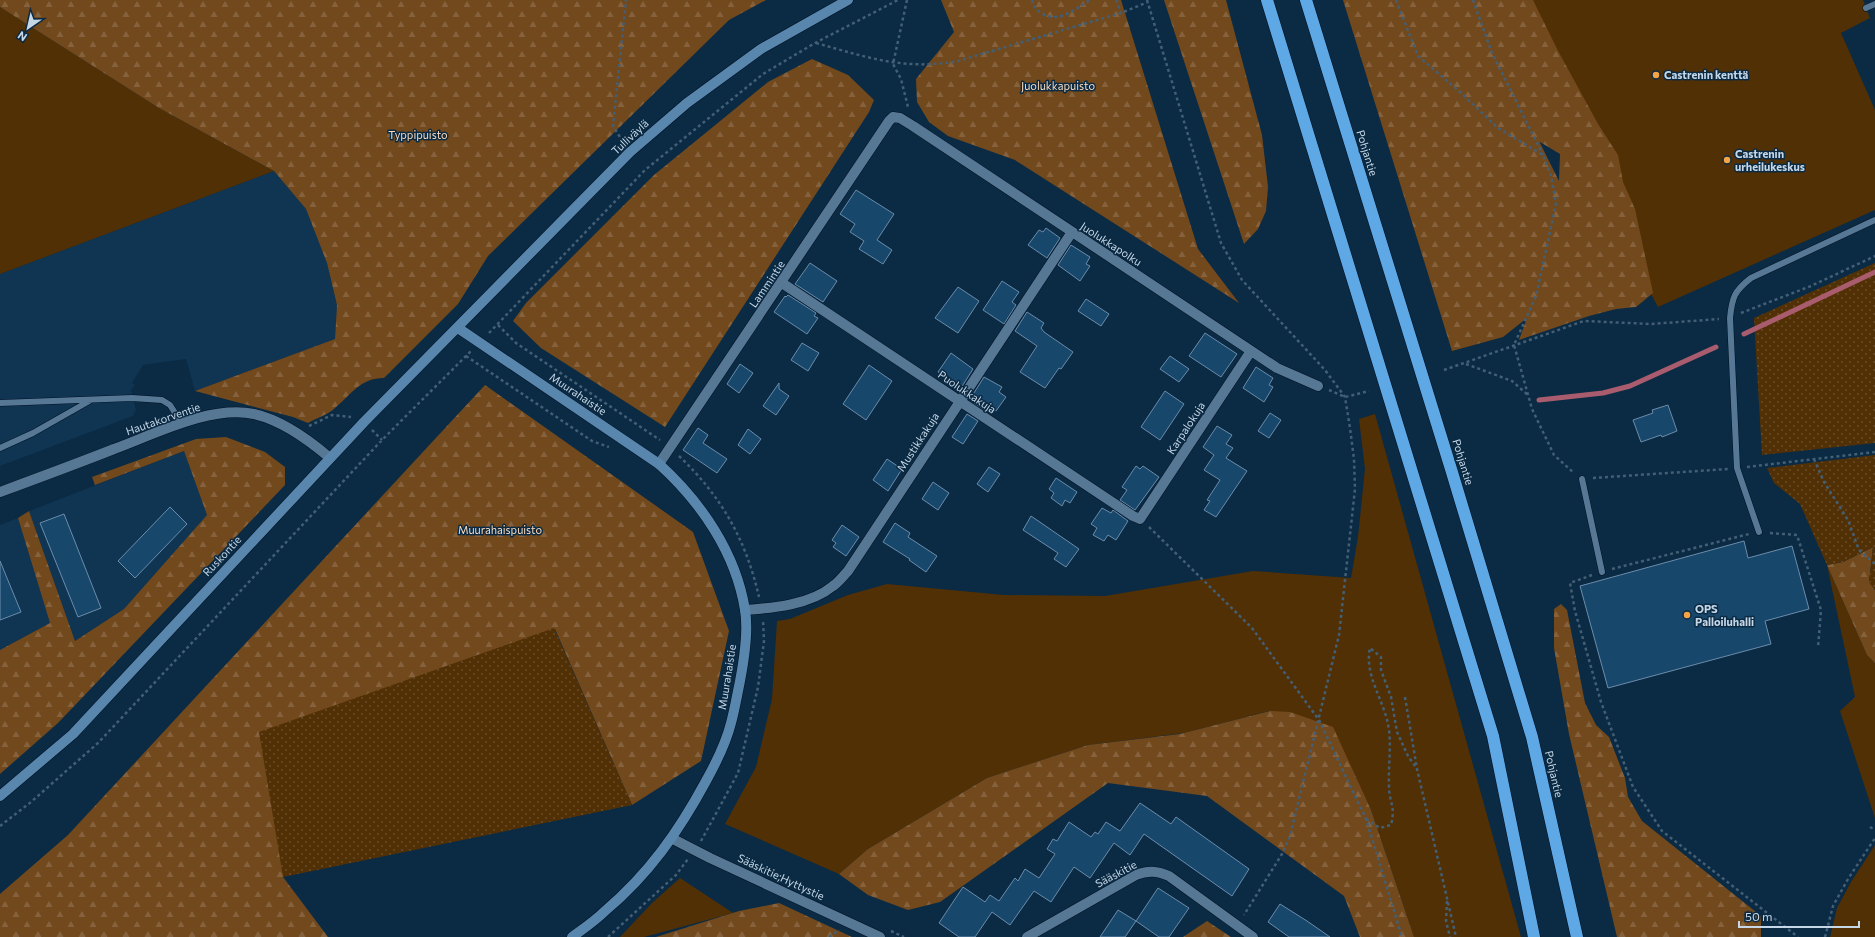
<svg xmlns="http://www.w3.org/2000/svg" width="1875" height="937" viewBox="0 0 1875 937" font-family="Commissioner,sans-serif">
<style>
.built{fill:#0f3553}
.green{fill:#523005}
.forest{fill:url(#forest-firs);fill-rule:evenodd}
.park{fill:url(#park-dots)}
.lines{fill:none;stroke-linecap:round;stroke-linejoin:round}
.stream{stroke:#a95c6e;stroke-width:5}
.building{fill:#18476c;stroke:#6b8caa}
.lane-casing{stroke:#001224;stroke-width:7}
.street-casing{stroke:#001224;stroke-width:11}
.secondary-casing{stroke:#001224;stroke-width:11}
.highway-casing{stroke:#001224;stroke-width:13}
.path{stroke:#435f75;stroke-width:2.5;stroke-dasharray:3 3;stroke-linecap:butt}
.lane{stroke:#577895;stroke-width:6}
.street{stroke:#577895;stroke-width:10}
.secondary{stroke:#5986ad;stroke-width:10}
.highway{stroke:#5fa8e6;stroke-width:12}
.poi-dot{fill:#f5a345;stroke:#0b2a43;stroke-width:1.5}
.labels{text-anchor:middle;stroke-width:3;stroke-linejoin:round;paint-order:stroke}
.poi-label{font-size:11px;font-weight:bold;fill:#c6d8e8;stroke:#0b2a43;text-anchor:start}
.park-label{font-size:11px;fill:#fdddbf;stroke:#0b2a43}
.street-label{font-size:11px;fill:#c6d8e8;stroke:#0b2a43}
</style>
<defs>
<pattern id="forest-firs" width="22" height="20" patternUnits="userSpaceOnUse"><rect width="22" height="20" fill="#72491c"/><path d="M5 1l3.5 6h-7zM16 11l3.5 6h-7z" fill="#85623d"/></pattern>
<pattern id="park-dots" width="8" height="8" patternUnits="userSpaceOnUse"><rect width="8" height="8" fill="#523005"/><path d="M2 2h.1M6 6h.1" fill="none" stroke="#694d29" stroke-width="1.8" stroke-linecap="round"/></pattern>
</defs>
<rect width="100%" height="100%" fill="#0b2a43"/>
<!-- built -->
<path class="built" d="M 274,171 L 306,209 L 327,263 L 337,305 L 335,339 L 195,391 L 186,359 L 143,365 L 132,383 L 135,385 L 131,390 L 136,410 L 133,416 L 0,466 L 0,274 Z
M 184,451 L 207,515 L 124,609 L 75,641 L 29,511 Z
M 18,518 L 50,623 L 0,650 L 0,525 Z"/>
<!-- green -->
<path class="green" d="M 1511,0 L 1863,0 L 1870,18 L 1841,33 L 1875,110 L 1875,210 L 1658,307 L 1540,85 Z
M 0,7 L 159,108 L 274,171 L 0,274 Z
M 1375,414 L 1521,937 L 1414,937 L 1371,810 L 1269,711 L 1184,733 L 1088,745 L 987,778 L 868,849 L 839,874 L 725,824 L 756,767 L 772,699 L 777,621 L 790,619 L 848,595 L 887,584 L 1004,595 L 1105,596 L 1253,571 L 1351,578 L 1358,537 L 1365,469 L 1359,419 Z
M 1827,565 L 1867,655 L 1875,663 L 1875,818 L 1840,711 L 1855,697 Z
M 1875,845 L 1875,937 L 1830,937 L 1837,908 L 1851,882 Z
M 680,878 L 733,913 L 644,937 L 620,937 L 652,903 Z"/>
<!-- forest -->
<path class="forest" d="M 0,0 L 766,0 L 729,20 L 488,256 L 458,304 L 384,378 C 360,378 352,394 335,408 C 328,415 316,418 308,423 L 293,417 L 195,391 L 335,339 L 337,305 L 327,263 L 306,209 L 274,171 L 159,108 L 0,7 Z
M 941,0 L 1121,0 L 1198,249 L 1239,303 L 1015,160 L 948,136 L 929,122 L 917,102 L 916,79 L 954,32 Z
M 1164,0 L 1226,0 L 1262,135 L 1268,187 L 1266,211 L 1258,229 L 1244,244 Z
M 1343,0 L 1533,0 L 1557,49 L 1598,124 L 1618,155 L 1623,182 L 1635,209 L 1653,293 L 1636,307 L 1616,309 L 1589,316 L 1519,340 L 1527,318 L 1503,337 L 1452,351 ZM 1540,142 L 1560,154 L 1559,181 L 1540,143 Z
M 812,59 L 848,75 L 874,100 L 869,112 L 665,427 L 541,348 L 513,321 L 526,303 L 654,175 L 768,82 Z
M 485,385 L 693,532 L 729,631 L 701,761 L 632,805 L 555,629 L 283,877 L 328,937 L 0,937 L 0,894 L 68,835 Z
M 226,437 L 265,452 L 285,467 L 285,485 L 58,723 L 0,774 L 0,650 L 50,623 L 18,518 L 29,511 L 75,641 L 124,609 L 207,515 L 184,451 L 95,485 L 92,477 L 196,439 Z
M 1873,547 L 1869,582 L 1875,590 L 1875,663 L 1867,655 L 1827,565 L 1843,562 Z
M 1561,604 L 1567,610 L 1585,703 L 1596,725 L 1609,737 L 1625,778 L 1628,797 L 1642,821 L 1761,916 L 1761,937 L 1617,937 L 1569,734 L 1554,648 L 1554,609 Z
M 1270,711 L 1290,712 L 1333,727 L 1371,810 L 1414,937 L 1360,937 L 1344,896 L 1207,796 L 1108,783 L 940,902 L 908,910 L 868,895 L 839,874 L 868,849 L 987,778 L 1088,745 L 1180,734 Z
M 779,903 L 852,937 L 656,937 L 739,911 Z
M 1207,921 L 1231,937 L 1183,937 Z"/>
<!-- park -->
<path class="park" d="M 1875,263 L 1875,443 L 1762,455 L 1754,318 Z
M 1875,455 L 1875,590 L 1869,582 L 1873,547 L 1843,562 L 1827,565 L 1800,504 L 1774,483 L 1767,468 Z
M 554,628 L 632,805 L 283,877 L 259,732 Z"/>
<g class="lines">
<!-- stream -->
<path class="stream" d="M 1744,334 L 1875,272
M 1539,400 L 1603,393 L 1630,386 L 1716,347"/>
</g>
<!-- building -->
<path class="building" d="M 856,190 L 894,214 L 877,240 L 892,250 L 883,264 L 859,249 L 864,241 L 850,232 L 855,224 L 840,214 Z
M 1046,228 L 1060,238 L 1047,258 L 1028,245 L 1039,230 L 1043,232 Z
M 1071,245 L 1090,257 L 1086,264 L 1090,266 L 1080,281 L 1058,265 Z
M 810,263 L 837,281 L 823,302 L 795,284 Z
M 1002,281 L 1019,292 L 1012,302 L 1016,305 L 1004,324 L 983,310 Z
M 958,287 L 979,301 L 958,333 L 935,318 Z
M 788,295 L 816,313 L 814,316 L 818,318 L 807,334 L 774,312 L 785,296 L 786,297 Z
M 1086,299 L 1109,314 L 1101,326 L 1078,311 Z
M 1027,312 L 1044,323 L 1041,328 L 1044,332 L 1073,352 L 1061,369 L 1059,368 L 1045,388 L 1020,372 L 1037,346 L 1015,331 Z
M 1205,333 L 1237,354 L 1221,377 L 1189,356 Z
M 802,343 L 819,353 L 808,371 L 791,360 Z
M 951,353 L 973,369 L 961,388 L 938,372 Z
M 1170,356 L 1189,369 L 1179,382 L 1160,369 Z
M 740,364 L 753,373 L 739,393 L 727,384 Z
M 869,365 L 892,381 L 866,420 L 843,404 Z
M 1256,367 L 1273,378 L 1269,385 L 1273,387 L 1264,402 L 1243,388 Z
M 984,377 L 1002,387 L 999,392 L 1006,397 L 996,411 L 988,405 L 985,410 L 974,403 L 977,399 L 972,396 Z
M 779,383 L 779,389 L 789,396 L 776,415 L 763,406 Z
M 1165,391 L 1184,404 L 1160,440 L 1141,427 Z
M 1668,405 L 1677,431 L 1662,437 L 1661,435 L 1641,442 L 1633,420 L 1653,413 L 1652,410 Z
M 1270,413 L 1281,420 L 1269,438 L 1258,431 Z
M 967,414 L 978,421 L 963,444 L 952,437 Z
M 1217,426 L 1232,435 L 1226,444 L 1233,448 L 1226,458 L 1247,471 L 1216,517 L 1204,510 L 1210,501 L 1207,500 L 1220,480 L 1204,470 L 1214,455 L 1203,447 Z
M 698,428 L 708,435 L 703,443 L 727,459 L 717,473 L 683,450 Z
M 748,429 L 761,439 L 750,454 L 738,445 Z
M 887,459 L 902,469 L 888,491 L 873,480 Z
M 1136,466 L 1140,469 L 1143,466 L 1159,477 L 1135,510 L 1120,500 L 1127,490 L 1122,487 Z
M 989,467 L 1000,474 L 988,492 L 977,484 Z
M 1056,478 L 1077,492 L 1070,503 L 1065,500 L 1062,506 L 1051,498 L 1054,493 L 1049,489 Z
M 933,482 L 949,493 L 938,510 L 922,499 Z
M 170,507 L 187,524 L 135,578 L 118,561 Z
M 1102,508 L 1111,513 L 1113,510 L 1128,521 L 1116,540 L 1108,535 L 1104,541 L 1093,535 L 1097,528 L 1091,524 Z
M 64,514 L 101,608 L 78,617 L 40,523 Z
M 1031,516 L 1079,549 L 1066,567 L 1054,559 L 1058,553 L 1023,530 Z
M 895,523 L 910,533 L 908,537 L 937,556 L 926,572 L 909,560 L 910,559 L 883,542 Z
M 842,525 L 859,537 L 846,556 L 833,547 L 836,543 L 832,540 Z
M 1744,541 L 1748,558 L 1792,546 L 1809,609 L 1765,621 L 1771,644 L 1608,688 L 1580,586 Z
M 0,561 L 21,612 L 0,620 Z
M 1140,803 L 1171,824 L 1176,817 L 1249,869 L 1232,896 L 1144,834 L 1130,855 L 1114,843 L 1090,878 L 1074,867 L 1051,902 L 1034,891 L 1010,925 L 992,912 L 975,937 L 959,937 L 939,923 L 963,887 L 985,902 L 990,895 L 999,901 L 1015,878 L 1018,881 L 1025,869 L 1039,878 L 1055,854 L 1047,849 L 1053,839 L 1057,841 L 1069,822 L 1091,837 L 1095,832 L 1098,834 L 1106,822 L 1120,831 Z
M 1158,888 L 1189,908 L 1169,937 L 1159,937 L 1136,921 Z
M 1280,904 L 1307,921 L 1330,937 L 1289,937 L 1268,922 Z
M 1118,910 L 1136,921 L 1125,937 L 1100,937 Z"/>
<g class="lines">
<!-- lane casing -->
<g class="lane-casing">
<path id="lane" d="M 1866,8 L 1875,4
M 0,403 L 132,398 L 162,400 L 170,405 L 182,424
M 0,448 L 33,433 L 91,400
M 1582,479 L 1602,572
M 1759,532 L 1737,468 L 1730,318 C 1732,298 1734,291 1751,278 L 1875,220"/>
</g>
<!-- street casing -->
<g class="street-casing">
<path id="street" d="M 782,283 L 1133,516 L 1140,519 L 1251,351
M 659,464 L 889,121 L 893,117 L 900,118 L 913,126 L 1277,368 L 1318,386
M 0,492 C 38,478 76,464 114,449 C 155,434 210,405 254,414 C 281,420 309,440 330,458
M 745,610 C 773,608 810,605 833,586 C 839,582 843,576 848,571 L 1072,232
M 673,839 L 710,858 L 880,937
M 1027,937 L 1136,875 C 1148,870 1157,871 1169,876 L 1253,937"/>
</g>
<!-- secondary casing -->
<g class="secondary-casing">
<path id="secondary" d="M 458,328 L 659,464 C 701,502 736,553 745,610 C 749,633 743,667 738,691 C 736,701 734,712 731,723 C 726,743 716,763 706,781 C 679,831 649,874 605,911 C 595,921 583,929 572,937
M 0,796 L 73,734 L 364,422 L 630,152 L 687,103 L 761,49 L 848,0"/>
</g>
<!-- highway casing -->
<g class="highway-casing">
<path id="highway" d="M 1267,0 L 1493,736 L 1534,937
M 1306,0 L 1451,469 L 1532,737 L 1577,937"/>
</g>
<!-- path -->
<path class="path" d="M 907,0 L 893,64 L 901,79 L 908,107
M 1032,0 C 1033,6 1036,9 1041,13 C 1059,24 1075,9 1090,0
M 1116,0 L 1121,13
M 1147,0 L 1221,243 L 1242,280 L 1325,370 L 1345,397 L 1350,428 L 1354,459 L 1355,489 L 1339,635 L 1290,836 L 1282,854 L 1244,915
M 1396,0 L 1418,56 L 1460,92 L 1498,128 L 1543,155 L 1551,176 L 1556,203 L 1547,246 L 1536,296 L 1514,345 L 1532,409 L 1554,455 L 1574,473
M 1473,0 L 1492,53 L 1543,155
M 816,43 C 866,57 905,71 958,61 L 1121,13 L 1148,2
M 623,142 L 613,126 L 626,0
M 1741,313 L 1811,286 L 1875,256
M 498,325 L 516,343 L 660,440
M 489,333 L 645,170 L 763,74 L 815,43 L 898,0
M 466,356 L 592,441 L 609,447
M 1466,364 L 1512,381 L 1529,396
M 1444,370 L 1584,321 L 1651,324 L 1719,319
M 1329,390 L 1345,397 L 1369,391
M 309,426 L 332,415 L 351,417
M 372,430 L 382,440
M 679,456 C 722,497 746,540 759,597
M 1814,459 L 1824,482 L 1848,520 L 1859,550 L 1875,564
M 1747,467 L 1875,452
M 1593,478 L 1728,469
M 1149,527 L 1252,628 L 1319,720 L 1366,819 L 1402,937
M 1770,533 L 1797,535 L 1821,610 L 1818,648
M 1612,569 L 1749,534
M 1592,575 L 1570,583 L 1575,611 L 1601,702 L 1633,787 L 1662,831 L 1798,937
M 1405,697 L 1417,769 L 1456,937
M 1366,819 L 1380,828 L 1391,825 C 1396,806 1389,803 1389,786 C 1388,766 1392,744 1388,724 C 1383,699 1364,674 1370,648 L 1381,657 L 1381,670 L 1391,697 L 1397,732 L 1408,756 L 1417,769
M 0,826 L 31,802 L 98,743 L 382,440 L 471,351
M 1870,827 L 1875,830
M 701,841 L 738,773 L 758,687 L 764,641 L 763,620
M 1447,901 L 1446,921 L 1450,937
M 891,931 L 904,937
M 608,937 L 676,875 L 688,859
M 829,937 L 839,930
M 1825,937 L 1833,906 L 1848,879 L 1875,838"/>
<!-- lane -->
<use href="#lane" class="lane"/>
<!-- street -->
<use href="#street" class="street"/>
<!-- secondary -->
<use href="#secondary" class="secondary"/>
<!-- highway -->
<use href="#highway" class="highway"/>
</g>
<!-- markers -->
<g class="poi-dot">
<circle cx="1656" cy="75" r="4"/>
<circle cx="1727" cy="160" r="4"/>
<circle cx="1687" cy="615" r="4"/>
</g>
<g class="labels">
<!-- poi labels -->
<g class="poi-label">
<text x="1664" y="79">Castrenin kenttä</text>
<text x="1735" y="158">Castrenin<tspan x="1735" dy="13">urheilukeskus</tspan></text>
<text x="1695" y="613">OPS<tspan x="1695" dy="13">Palloiluhalli</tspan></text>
</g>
<!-- park labels -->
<g class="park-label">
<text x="1058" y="90">Juolukkapuisto</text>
<text x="418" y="139">Typpipuisto</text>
<text x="500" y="534">Muurahaispuisto</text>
</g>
<!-- street labels -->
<g class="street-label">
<text transform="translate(630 137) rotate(-43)" y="4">Tulliväylä</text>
<text transform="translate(1367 153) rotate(73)" y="4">Pohjantie</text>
<text transform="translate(1111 244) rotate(33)" y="4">Juolukkapolku</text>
<text transform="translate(767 284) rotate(-56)" y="4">Lammintie</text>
<text transform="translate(967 392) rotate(34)" y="4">Puolukkakuja</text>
<text transform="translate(578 394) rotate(34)" y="4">Muurahaistie</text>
<text transform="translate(163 419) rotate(-19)" y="4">Hautakorventie</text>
<text transform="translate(1186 428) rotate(-57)" y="4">Karpalokuja</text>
<text transform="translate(918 442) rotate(-57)" y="4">Mustikkakuja</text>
<text transform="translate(1463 462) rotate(73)" y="4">Pohjantie</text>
<text transform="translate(222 556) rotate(-47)" y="4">Ruskontie</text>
<text transform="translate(727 677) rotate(-81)" y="4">Muurahaistie</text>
<text transform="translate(1554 774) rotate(77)" y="4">Pohjantie</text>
<text transform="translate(1116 874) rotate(-28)" y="4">Sääskitie</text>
<text transform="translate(781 877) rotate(25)" y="4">Sääskitie;Hyttystie</text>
</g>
</g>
<!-- north arrow -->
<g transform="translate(28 28) rotate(214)" stroke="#0b2a43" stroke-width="3" paint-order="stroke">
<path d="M0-3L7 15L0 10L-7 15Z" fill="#c6d8e8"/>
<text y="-6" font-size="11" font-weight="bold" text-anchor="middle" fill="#c6d8e8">N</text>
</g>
<!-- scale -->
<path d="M1739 921v6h120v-6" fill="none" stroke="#c6d8e8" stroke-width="2"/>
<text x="1745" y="921" font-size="12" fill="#c6d8e8" stroke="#0b2a43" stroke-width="3" paint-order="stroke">50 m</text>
</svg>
